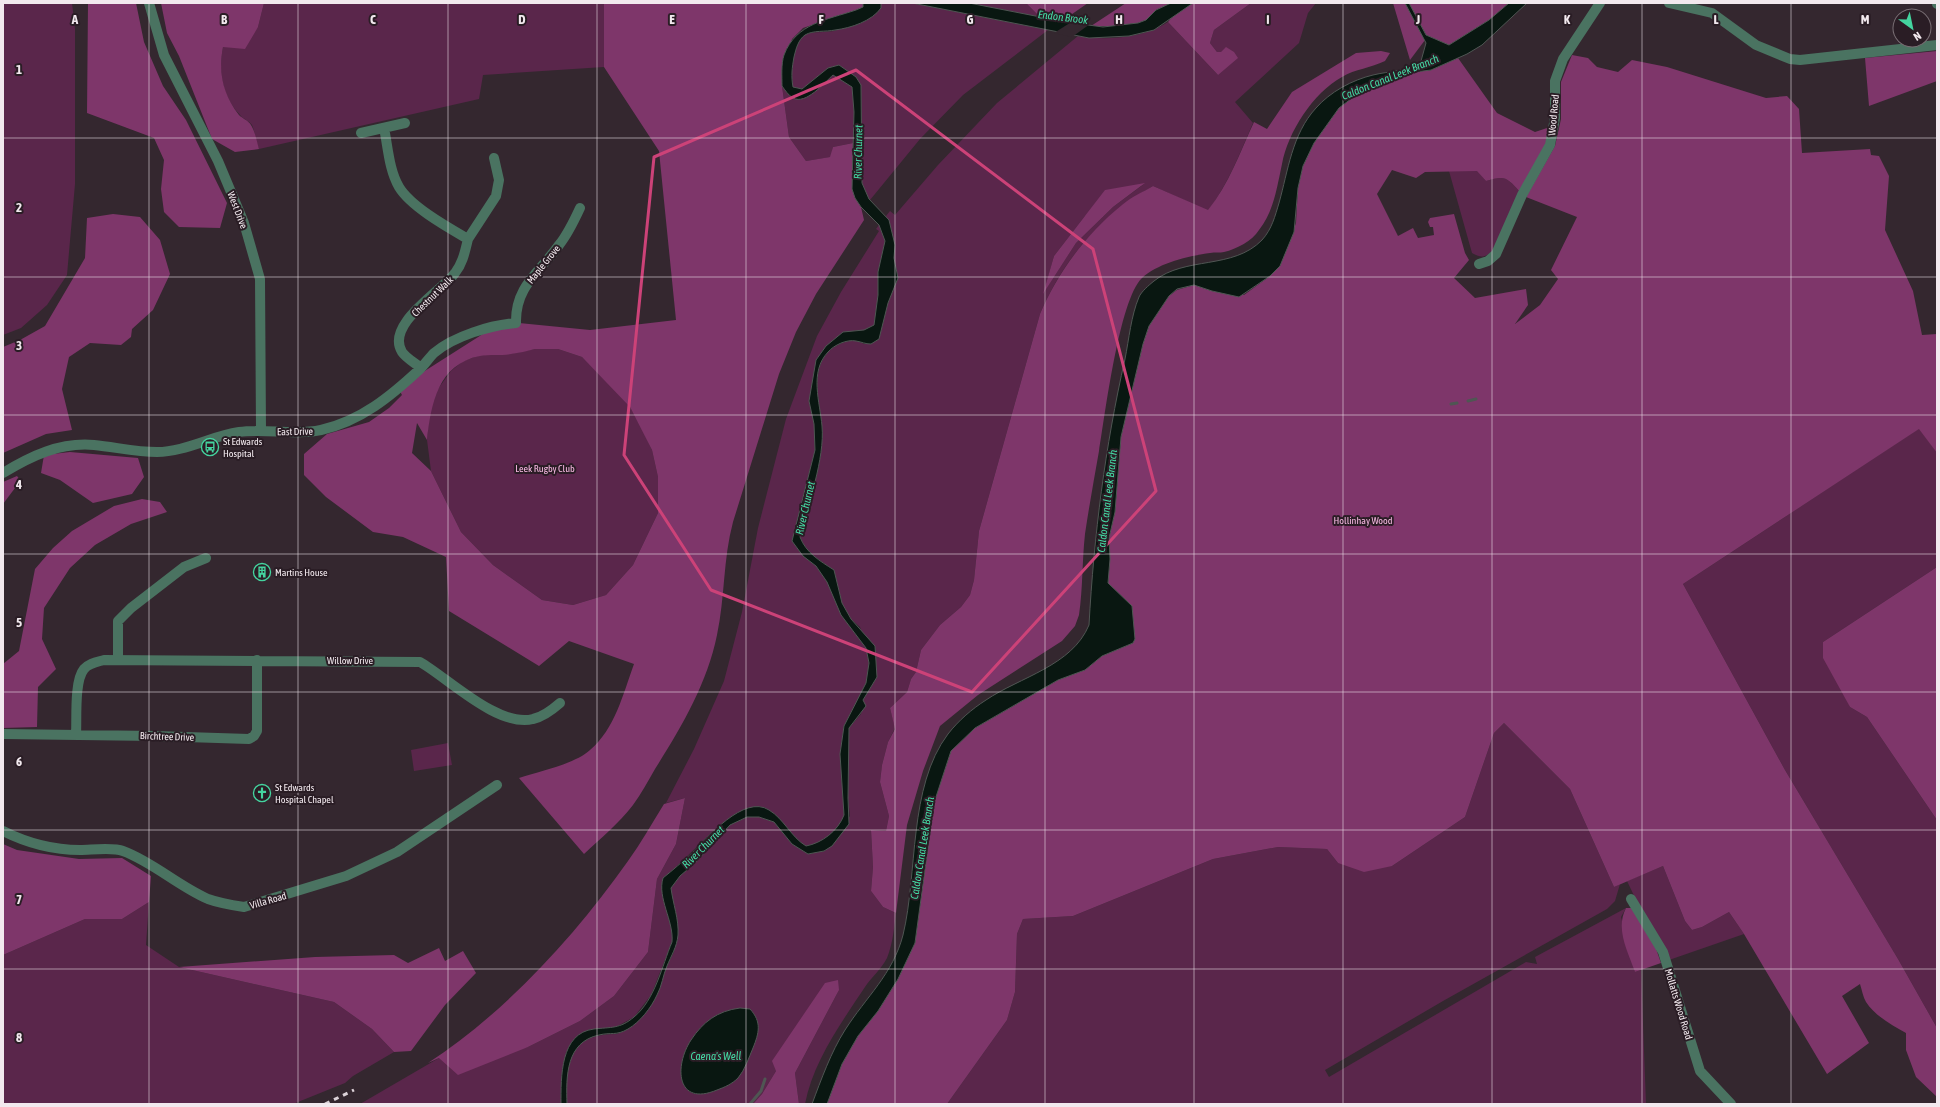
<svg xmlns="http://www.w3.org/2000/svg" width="1940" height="1107" viewBox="0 0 1940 1107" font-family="'Asap Condensed',sans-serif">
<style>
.green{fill:#5a264b;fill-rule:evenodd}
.forest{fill:#7e366a;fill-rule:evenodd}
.water{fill:#091711;stroke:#4f5653}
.pier{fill:#34272f}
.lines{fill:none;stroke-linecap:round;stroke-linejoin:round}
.stream{stroke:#4f5653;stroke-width:3}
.street{stroke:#4a7361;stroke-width:10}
.rail{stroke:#dcd2d8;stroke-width:3;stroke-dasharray:5 5;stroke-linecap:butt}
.marked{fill:none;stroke:#cc4278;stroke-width:3;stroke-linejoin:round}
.grid{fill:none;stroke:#f2e9ee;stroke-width:1;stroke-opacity:0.55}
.labels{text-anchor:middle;stroke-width:4;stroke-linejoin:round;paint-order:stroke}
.street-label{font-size:10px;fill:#f2e9ee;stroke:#2a1d25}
.poi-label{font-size:10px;fill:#f2e9ee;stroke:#2a1d25;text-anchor:start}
.park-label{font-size:10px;fill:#fabbe5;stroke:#2a1d25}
.water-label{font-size:11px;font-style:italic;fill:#45dda6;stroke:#2a1d25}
.grid-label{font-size:13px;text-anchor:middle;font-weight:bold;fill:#f2e9ee;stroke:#2a1d25;stroke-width:4;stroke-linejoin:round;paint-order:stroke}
</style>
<rect width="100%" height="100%" fill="#34272f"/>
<!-- green -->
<path class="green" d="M 3,3 L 72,3 L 75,29 L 75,184 L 67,275 L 47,305 L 21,328 L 3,335 Z
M 264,3 L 604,3 L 604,67 L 483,75 L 479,99 L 259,149 C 256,142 255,132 252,125 C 249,121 243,119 240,115 C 222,96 218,72 223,47 L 258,27 Z
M 881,3 L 912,3 L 1048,30 L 963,95 L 920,139 L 870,200 L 865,192 L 862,182 L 861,86 L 856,77 L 839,65 L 828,68 L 802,89 L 793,87 C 791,74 791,39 807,34 C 817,31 829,33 837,30 C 852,24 867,15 881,8 Z
M 969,3 L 1026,3 L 1040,17 Z
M 1251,3 L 1316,3 L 1308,13 L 1299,43 L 1235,102 L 1253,123 C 1240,153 1228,184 1208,211 L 1153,186 C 1100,217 1064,258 1040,314 L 979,531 L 974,580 L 970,595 L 961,607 L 940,625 L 921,650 L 916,672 L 911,679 L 907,692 L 890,708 L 895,728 L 888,742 L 882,765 L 880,782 L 889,816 L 886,831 L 871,830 L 873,867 L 871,891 L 883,907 L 896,913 C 894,928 893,943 887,958 C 882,968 871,978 865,987 C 841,1023 813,1062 805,1104 L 799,1104 L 795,1073 L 839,990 L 776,1071 L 762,1094 L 753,1104 L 567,1104 C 566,1061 568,1034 618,1034 L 657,995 L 666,968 L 674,952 L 671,888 L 680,876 L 695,863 L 730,825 L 747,817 L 759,817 L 774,822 L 792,844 L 808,854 L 825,851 L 850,816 L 848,798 L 849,728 L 861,714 L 863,700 L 877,677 L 860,627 L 851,619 L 842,603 L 834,570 C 820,561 807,553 800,537 C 808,505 825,459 822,426 C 820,402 810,373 828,352 C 834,346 847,339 856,341 C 859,341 861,343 864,344 C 869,344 875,340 879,339 L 888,303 L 898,278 L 894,258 L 895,245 L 886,216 L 890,211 L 895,215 L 938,165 L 997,103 L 1078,36 C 1106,41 1144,38 1168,22 L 1218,75 L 1221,52 L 1217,52 L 1210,43 L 1214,30 ZM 1144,184 L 1113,207 L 1076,243 L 1044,292 L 1054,256 L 1085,216 Z
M 833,75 L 852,87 L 854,112 L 853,143 L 833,147 L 831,157 L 806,161 L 789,137 L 782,86 L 791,97 L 808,97 Z
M 1449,171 L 1478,171 L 1486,181 C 1506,175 1507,178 1520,192 C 1514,206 1500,250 1487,255 C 1481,258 1478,256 1472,253 Z
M 879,225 L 885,241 L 878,272 L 878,295 L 874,326 L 826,346 L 809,401 L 814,424 L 815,450 L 792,541 L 803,556 L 816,566 L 827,582 L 841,615 L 866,648 L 869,663 L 866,683 L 844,726 L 840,754 L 844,815 C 838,831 822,843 806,847 L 797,840 L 778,817 L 754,807 C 712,823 697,851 663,878 L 673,934 L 672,942 L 651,995 L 634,1017 L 614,1028 L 594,1029 L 566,1052 L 561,1104 L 360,1104 L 439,1058 L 528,1047 L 580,1021 L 614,996 L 648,952 L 657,879 L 676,844 L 685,798 L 666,803 L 694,749 L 724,681 L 742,612 L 758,528 L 786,419 L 817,336 L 841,292 L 879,231 L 876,229 Z
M 535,349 L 558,349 L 582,357 L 618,392 L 630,407 L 641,427 L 652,450 L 658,477 L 658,513 L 633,565 L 606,595 L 573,605 L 542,600 L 493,565 L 461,532 L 431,471 L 427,440 L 429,417 L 435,393 L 451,371 L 463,361 L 478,356 L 492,354 L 509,354 Z
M 1920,428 L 1937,453 L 1937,567 L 1823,642 L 1850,707 L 1867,717 L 1937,820 L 1937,1028 L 1898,959 L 1785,770 L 1683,584 Z
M 1504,723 L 1570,789 L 1614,887 L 1620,884 L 1615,901 L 1607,909 L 1443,1001 L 1325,1070 L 1329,1077 L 1526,962 L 1537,964 L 1535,957 L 1626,908 L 1621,917 L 1635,972 L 1641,970 L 1646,1104 L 947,1104 L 1007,1020 L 1015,992 L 1017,934 L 1023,919 L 1073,916 L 1213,859 L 1278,847 L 1327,849 L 1338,863 L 1392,866 L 1465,817 L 1494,733 Z
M 448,743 L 452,765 L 414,771 L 411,750 Z
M 1663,866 L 1685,921 L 1692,930 L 1702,927 L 1729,912 L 1744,934 L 1669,960 L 1639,906 L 1627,881 Z
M 149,902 L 146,945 L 179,967 L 334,1002 L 372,1029 L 394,1052 L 353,1076 L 345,1083 L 293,1104 L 3,1104 L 3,955 L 85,919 L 122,919 Z"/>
<!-- forest -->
<path class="forest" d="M 88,3 L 136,3 L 144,42 L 163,86 L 186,120 L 227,203 L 220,228 L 179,227 L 164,212 L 161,189 L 164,160 L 154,138 L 87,113 Z
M 161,3 L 264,3 L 258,27 L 245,49 L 223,47 C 218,73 223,94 239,115 C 242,118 249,121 251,125 C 255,131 257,142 259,149 L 235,152 L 212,139 L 179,56 L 167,33 Z
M 604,3 L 863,3 L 863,7 L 856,10 L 803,28 L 792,39 L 782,86 L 789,137 L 806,161 L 830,157 L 833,147 L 853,143 L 852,178 L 855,198 L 861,207 L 864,220 L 816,294 L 796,332 L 779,374 L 733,522 C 723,559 725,598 717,635 C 707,684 681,728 655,769 C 648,781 641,794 633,805 C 619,823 600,839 584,854 L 519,778 C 540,771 575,764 590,750 C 615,729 623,694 634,664 L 569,641 L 539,666 L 449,611 L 446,557 L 403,537 L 373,532 L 326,497 L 304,475 L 304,454 L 327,434 L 369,422 L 389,408 L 402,395 L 398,388 L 497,325 L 519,323 L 590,330 L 676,320 L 659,151 L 604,67 ZM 535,349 L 558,349 L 582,357 L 630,407 L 652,450 L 658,477 L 658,513 L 633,565 L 606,595 L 573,605 L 542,600 L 493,565 L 461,532 L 431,471 L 412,453 L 417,423 L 427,440 C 431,404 438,364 480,356 C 490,354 500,356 511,354 C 519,353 527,351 535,349 Z
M 1026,3 L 1088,3 L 1062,21 L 1040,17 Z
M 1126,3 L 1171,3 L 1156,10 L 1146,20 L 1138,23 L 1114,26 L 1091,26 Z
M 1193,3 L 1251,3 L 1214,30 L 1210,43 L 1217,52 L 1221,52 L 1226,47 L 1234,52 L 1238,58 L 1218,75 L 1168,22 L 1174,15 Z
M 1393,3 L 1405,3 L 1425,40 L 1410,60 Z
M 1409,3 L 1509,3 L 1489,20 L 1449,45 L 1426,35 Z
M 1381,51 L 1390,53 L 1385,61 C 1371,68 1355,69 1342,77 C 1313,93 1288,132 1282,164 C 1277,187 1274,211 1259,230 C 1252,241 1237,249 1224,252 C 1220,253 1215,252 1210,253 C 1189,256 1158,263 1142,278 C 1119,300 1105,416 1099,451 C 1094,479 1089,507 1085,534 C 1082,561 1083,588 1079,615 L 1075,626 L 1062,641 L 978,695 L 940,726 L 923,771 L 907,825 L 896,913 L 883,907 L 871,891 L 873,867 L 871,830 L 886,831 L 889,816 L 880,782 L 882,765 L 888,742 L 895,729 L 890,708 L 907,692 L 911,679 L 916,672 L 921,650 L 940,625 L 961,607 L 970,595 L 974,580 L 979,531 L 1040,314 C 1058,272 1086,234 1122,205 C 1131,197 1143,192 1153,186 L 1208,210 C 1229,184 1240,152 1254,122 L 1267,129 L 1292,92 L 1356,53 Z
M 1937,51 L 1937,81 L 1869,106 L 1865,58 Z
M 1572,55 L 1588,58 L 1597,67 L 1618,72 L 1632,60 L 1667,67 L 1766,98 L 1787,96 L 1799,109 L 1802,153 L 1870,149 L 1871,155 L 1879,156 L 1889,176 L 1885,230 L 1913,291 L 1922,335 L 1937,334 L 1937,453 L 1919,429 L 1683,584 L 1785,770 L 1898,959 L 1937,1028 L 1937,1097 L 1916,1077 L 1906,1050 L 1906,1033 C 1892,1025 1875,1016 1866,1002 C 1863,997 1862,990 1860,984 L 1842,996 L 1869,1043 L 1827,1074 L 1744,934 L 1729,912 L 1702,927 L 1692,930 L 1685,921 L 1663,866 L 1614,887 L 1570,789 L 1504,723 L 1494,733 L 1465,817 L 1392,866 L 1364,872 L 1338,863 L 1327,849 L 1278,847 L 1213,859 L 1073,916 L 1023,919 L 1017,934 L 1015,992 L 1007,1020 L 947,1104 L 827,1104 L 842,1064 L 858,1036 L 878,1011 L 898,979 L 915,943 L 934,803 L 951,751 L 975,728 L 1058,680 L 1085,670 L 1102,656 L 1133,643 L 1132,606 L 1108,583 L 1110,559 L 1109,538 L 1115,512 L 1121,437 L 1143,344 L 1149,326 L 1169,296 L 1177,290 L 1194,285 L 1212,291 L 1244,295 L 1270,276 L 1290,240 L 1296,223 L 1298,188 L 1303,166 L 1314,143 L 1339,108 L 1360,92 L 1407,73 L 1431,70 L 1458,58 L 1497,113 L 1535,132 L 1547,128 L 1548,143 L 1520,192 C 1507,178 1506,175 1486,181 L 1477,171 L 1425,172 L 1416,178 L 1392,170 L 1377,194 L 1398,236 L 1413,228 L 1418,238 L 1434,235 L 1433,227 L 1430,227 L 1428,222 L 1430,218 L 1454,214 L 1465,253 L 1469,260 L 1454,278 L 1475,298 L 1526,289 L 1528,305 L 1515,324 L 1540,305 L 1558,279 L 1551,270 L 1577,217 L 1526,197 L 1555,146 L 1561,119 L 1561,82 Z
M 1145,183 L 1113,207 L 1076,243 L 1043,294 L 1054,256 L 1105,190 Z
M 113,214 L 140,217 L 160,240 L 170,274 L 153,310 L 132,329 L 131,337 L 121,345 L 90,343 L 69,357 L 62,389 L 72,430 L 46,434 L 3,453 L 3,347 L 20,340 L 45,326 L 85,258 L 87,218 Z
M 70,452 L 138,458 L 144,477 L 132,494 L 93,503 L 60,480 L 41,473 L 44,455 Z
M 17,476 L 23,484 L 15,488 L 3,504 L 3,482 Z
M 142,499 L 160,502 L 167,512 L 131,524 L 95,545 L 70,568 L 44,608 L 42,639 L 56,669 L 38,687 L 37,727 L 3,728 L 3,664 L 19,651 L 35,569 L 53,548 L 72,531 L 114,506 Z
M 1937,567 L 1937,820 L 1867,717 L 1850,707 L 1823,658 L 1823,642 Z
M 685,798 L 676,844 L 657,879 L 648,952 L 614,996 L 580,1021 L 528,1047 L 458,1075 L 439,1058 L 428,1063 C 506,1012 575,936 628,861 C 641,843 652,823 664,804 Z
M 3,844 L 17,850 L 79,859 L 122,858 L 151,876 L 149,902 L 122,919 L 85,919 L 3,955 Z
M 1626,908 L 1633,908 L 1653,940 L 1661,963 L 1635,972 C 1628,952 1615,929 1626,908 Z
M 439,948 L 445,961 L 463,951 L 476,973 L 445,1005 L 411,1051 L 394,1052 L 372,1029 L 334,1002 L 179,967 L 315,957 L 394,955 L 408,963 Z
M 838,980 L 839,990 L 795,1073 L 799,1104 L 753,1104 L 762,1094 L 776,1071 L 772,1061 L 825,983 Z"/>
<!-- water -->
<path class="water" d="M 863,3 L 881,3 L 881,8 C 872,21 851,28 835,30 C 826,32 813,30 805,35 C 798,40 796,49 794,57 C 792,68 791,76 793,87 L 802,89 L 828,68 L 839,65 L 856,77 L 861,85 L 862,183 L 869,199 L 889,220 L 895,245 L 894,258 L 898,278 L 888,303 L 879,339 L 871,344 C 865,344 862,342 856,341 C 847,339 834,345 828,352 C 809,372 820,402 822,426 C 825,458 808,505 800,537 C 806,553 820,561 834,570 L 842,603 L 851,619 L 875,646 L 877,677 L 863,700 L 866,706 L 849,728 L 848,798 L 849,824 L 832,846 L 824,851 L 808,854 L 792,844 L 774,822 L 759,817 L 747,817 L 730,825 L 695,863 L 680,876 L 671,888 C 673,904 679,919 678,935 C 677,947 671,956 667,966 C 663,975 662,986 657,995 C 651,1008 640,1022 628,1029 C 616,1036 611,1032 599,1035 C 566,1042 566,1076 567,1104 L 561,1104 C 561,1077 560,1033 594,1029 C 611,1027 620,1029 634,1017 C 655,1000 662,966 672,942 C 674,921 657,898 663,878 C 673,870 682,862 691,854 C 707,838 744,794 769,810 C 784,819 791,837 806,846 C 822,843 838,831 844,815 L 840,754 L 844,726 L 866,683 L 869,663 L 866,648 L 841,615 L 827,582 L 816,566 L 803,556 L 792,541 L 815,450 L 814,424 L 809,401 L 816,360 L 826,346 L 843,332 L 864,330 L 874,325 L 878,295 L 878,272 L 885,241 L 879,225 L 861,207 L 855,198 L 852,189 L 854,112 L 852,87 L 833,75 C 824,83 806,105 793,98 C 788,95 785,90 782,86 C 782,76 781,64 784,55 C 796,23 827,20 856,10 L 863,7 Z
M 912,3 L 969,3 L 1066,22 L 1103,27 L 1138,23 L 1146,20 L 1156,10 L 1171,3 L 1193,3 L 1154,30 L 1129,36 L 1089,38 Z
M 1405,3 L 1409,3 L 1426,35 L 1449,45 L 1489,20 L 1509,3 L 1527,3 L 1482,45 L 1467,54 L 1431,70 L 1407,73 L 1360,92 L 1339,108 L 1314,143 L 1303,166 L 1298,188 L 1294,232 L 1280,266 L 1270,276 L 1239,297 L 1212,291 L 1194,285 L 1177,289 L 1169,296 L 1149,326 L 1143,344 L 1121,437 L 1115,512 L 1109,538 L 1110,559 L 1108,583 L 1132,606 L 1135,639 L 1133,643 L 1102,656 L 1085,670 L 1058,680 L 975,728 L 951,751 L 934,803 L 915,943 L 898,979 L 878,1011 L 858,1036 L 842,1064 L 827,1104 L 812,1104 C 821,1080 831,1052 845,1030 C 866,997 893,974 903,935 C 918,873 908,787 948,734 C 959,720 972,709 986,700 C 1020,677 1072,666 1089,625 C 1094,535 1105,447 1125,359 C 1129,339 1131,316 1139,297 C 1141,292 1149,285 1154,281 C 1185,256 1233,270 1262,240 C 1272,229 1275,216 1279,203 C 1288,171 1292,134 1316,108 C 1330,92 1352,80 1373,75 C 1389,71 1407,72 1421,61 L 1426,43 Z
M 740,1008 L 750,1009 C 762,1022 759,1033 753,1048 C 749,1057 745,1070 738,1078 C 732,1084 725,1087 717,1090 C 676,1107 674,1066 691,1040 C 703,1022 717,1011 740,1008 Z"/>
<!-- pier -->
<path class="pier" d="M 1073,21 L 1090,24 L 1072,37 L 1054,33 Z"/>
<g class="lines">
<!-- stream -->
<path class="stream" d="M 1468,401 L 1476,399
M 1451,404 L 1457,403
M 750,1104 L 761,1091 L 765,1079"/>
<!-- street -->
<path class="street" d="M 149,3 L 164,55 L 218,161 L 244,223 L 260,279 L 261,431
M 1669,3 L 1712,13 L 1756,45 L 1790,59 L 1800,60 L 1937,45
M 1937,3 L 1937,4
M 384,128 C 388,147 389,170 399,187 C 411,207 449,228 468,239 C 465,251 463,263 455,273 C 442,291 385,324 402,352 C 406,358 415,363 421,368
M 361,133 L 405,123
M 468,239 L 496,196 L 499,180 L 494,158
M 1479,264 L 1488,261 L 1496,254 L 1522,195 L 1550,145 L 1555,118 L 1555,81 L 1563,59 L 1600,3
M 3,473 C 31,456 60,442 94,445 C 115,447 136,452 157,452 C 185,452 211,436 239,432 C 266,428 294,436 321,430 C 361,421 391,396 420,369 C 425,364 429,358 434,353 C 454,336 491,325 516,323 C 515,286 540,272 559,245 C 568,234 574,221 580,208
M 118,659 L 118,621 L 131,608 L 184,567 L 206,558
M 3,734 L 155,736 L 249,739 L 254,736 L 257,731 L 257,660
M 76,735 C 77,719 74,681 84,669 C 89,663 97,662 104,660 L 420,662 C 448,678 498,728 533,719 C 543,717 552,710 560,703
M 3,831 C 27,843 53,850 80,850 C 91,850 113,847 123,851 C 153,862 178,886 208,899 C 219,903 231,905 244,907 L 346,876 L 397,852 L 497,785
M 1631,899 L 1663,952 L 1700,1071 L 1731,1104"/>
<!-- rail -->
<path class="rail" d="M 325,1104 L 354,1090"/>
</g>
<!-- marked area -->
<path class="marked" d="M 856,70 L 1093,249 L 1156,491 L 972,692 L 711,590 L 624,455 L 654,157 Z"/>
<!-- grid -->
<path class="grid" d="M 149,3 L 149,1104M 298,3 L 298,1104M 448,3 L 448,1104M 597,3 L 597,1104M 746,3 L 746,1104M 895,3 L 895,1104M 1045,3 L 1045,1104M 1194,3 L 1194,1104M 1343,3 L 1343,1104M 1492,3 L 1492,1104M 1642,3 L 1642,1104M 1791,3 L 1791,1104M 3,138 L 1937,138M 3,277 L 1937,277M 3,415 L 1937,415M 3,554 L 1937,554M 3,692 L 1937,692M 3,830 L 1937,830M 3,969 L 1937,969"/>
<!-- icons -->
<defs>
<g id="bus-ring" transform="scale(0.9)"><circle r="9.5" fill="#2a1d25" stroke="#44d49f" stroke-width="1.5"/><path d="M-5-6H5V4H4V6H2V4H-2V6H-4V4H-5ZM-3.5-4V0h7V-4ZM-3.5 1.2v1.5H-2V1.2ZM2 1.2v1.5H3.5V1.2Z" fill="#44d49f"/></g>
<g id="building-ring" transform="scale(0.9)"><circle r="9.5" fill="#2a1d25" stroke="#44d49f" stroke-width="1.5"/><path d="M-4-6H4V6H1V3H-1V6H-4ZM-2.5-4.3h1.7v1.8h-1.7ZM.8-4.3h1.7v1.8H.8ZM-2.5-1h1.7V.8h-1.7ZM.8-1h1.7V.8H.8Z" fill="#44d49f"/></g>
<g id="church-ring" transform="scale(0.9)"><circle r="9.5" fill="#2a1d25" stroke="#44d49f" stroke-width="1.5"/><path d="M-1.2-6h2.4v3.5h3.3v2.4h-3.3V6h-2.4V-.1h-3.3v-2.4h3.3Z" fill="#44d49f"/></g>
</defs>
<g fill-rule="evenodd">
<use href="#bus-ring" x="210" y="447"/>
<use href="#building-ring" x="262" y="572"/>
<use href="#church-ring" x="262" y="793"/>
</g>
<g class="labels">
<!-- street labels -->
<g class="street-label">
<text transform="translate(1553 115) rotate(-85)" y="4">Wood Road</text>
<text transform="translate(238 210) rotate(69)" y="4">West Drive</text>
<text transform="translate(543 264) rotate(-51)" y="4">Maple Grove</text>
<text transform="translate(432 296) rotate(-44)" y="4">Chestnut Walk</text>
<text transform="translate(295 431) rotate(-1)" y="4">East Drive</text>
<text x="350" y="664">Willow Drive</text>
<text transform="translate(167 736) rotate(2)" y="4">Birchtree Drive</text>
<text transform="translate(268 900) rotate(-16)" y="4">Villa Road</text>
<text transform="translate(1679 1004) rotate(73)" y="4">Mollatts Wood Road</text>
</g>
<!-- poi labels -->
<g class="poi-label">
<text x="223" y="445">St Edwards<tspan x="223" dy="12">Hospital</tspan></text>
<text x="275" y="576">Martins House</text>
<text x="275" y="791">St Edwards<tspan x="275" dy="12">Hospital Chapel</tspan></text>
</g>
<!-- park labels -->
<g class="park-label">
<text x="545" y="472">Leek Rugby Club</text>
<text x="1363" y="524">Hollinhay Wood</text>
</g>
<!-- water labels -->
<g class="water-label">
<text transform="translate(1063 17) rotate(7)" y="4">Endon Brook</text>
<text transform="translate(1390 77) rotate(-22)" y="4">Caldon Canal Leek Branch</text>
<text transform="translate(858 152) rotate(-89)" y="4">River Churnet</text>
<text transform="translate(1107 501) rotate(-83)" y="4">Caldon Canal Leek Branch</text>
<text transform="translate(805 508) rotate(-77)" y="4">River Churnet</text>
<text transform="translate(703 847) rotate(-45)" y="4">River Churnet</text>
<text transform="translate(922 848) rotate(-81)" y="4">Caldon Canal Leek Branch</text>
<text x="716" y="1060">Caena's Well</text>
</g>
</g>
<g class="grid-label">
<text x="75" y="24">A</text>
<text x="224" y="24">B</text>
<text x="373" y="24">C</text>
<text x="522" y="24">D</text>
<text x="672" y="24">E</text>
<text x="821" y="24">F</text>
<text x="970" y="24">G</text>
<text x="1119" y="24">H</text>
<text x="1268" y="24">I</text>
<text x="1418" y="24">J</text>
<text x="1567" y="24">K</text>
<text x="1716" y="24">L</text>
<text x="1865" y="24">M</text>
<text x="19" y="74">1</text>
<text x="19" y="212">2</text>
<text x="19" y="350">3</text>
<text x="19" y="489">4</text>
<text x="19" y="627">5</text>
<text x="19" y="766">6</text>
<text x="19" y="904">7</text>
<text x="19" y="1042">8</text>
</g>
<!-- border -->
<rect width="1940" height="1107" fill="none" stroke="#f2e9ee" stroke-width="8"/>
<!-- north arrow -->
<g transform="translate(1912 28) rotate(147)"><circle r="19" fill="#2a1d25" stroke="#7a6f75"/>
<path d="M0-3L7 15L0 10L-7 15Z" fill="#44d49f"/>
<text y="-6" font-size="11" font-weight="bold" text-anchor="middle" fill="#f2e9ee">N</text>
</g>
</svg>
